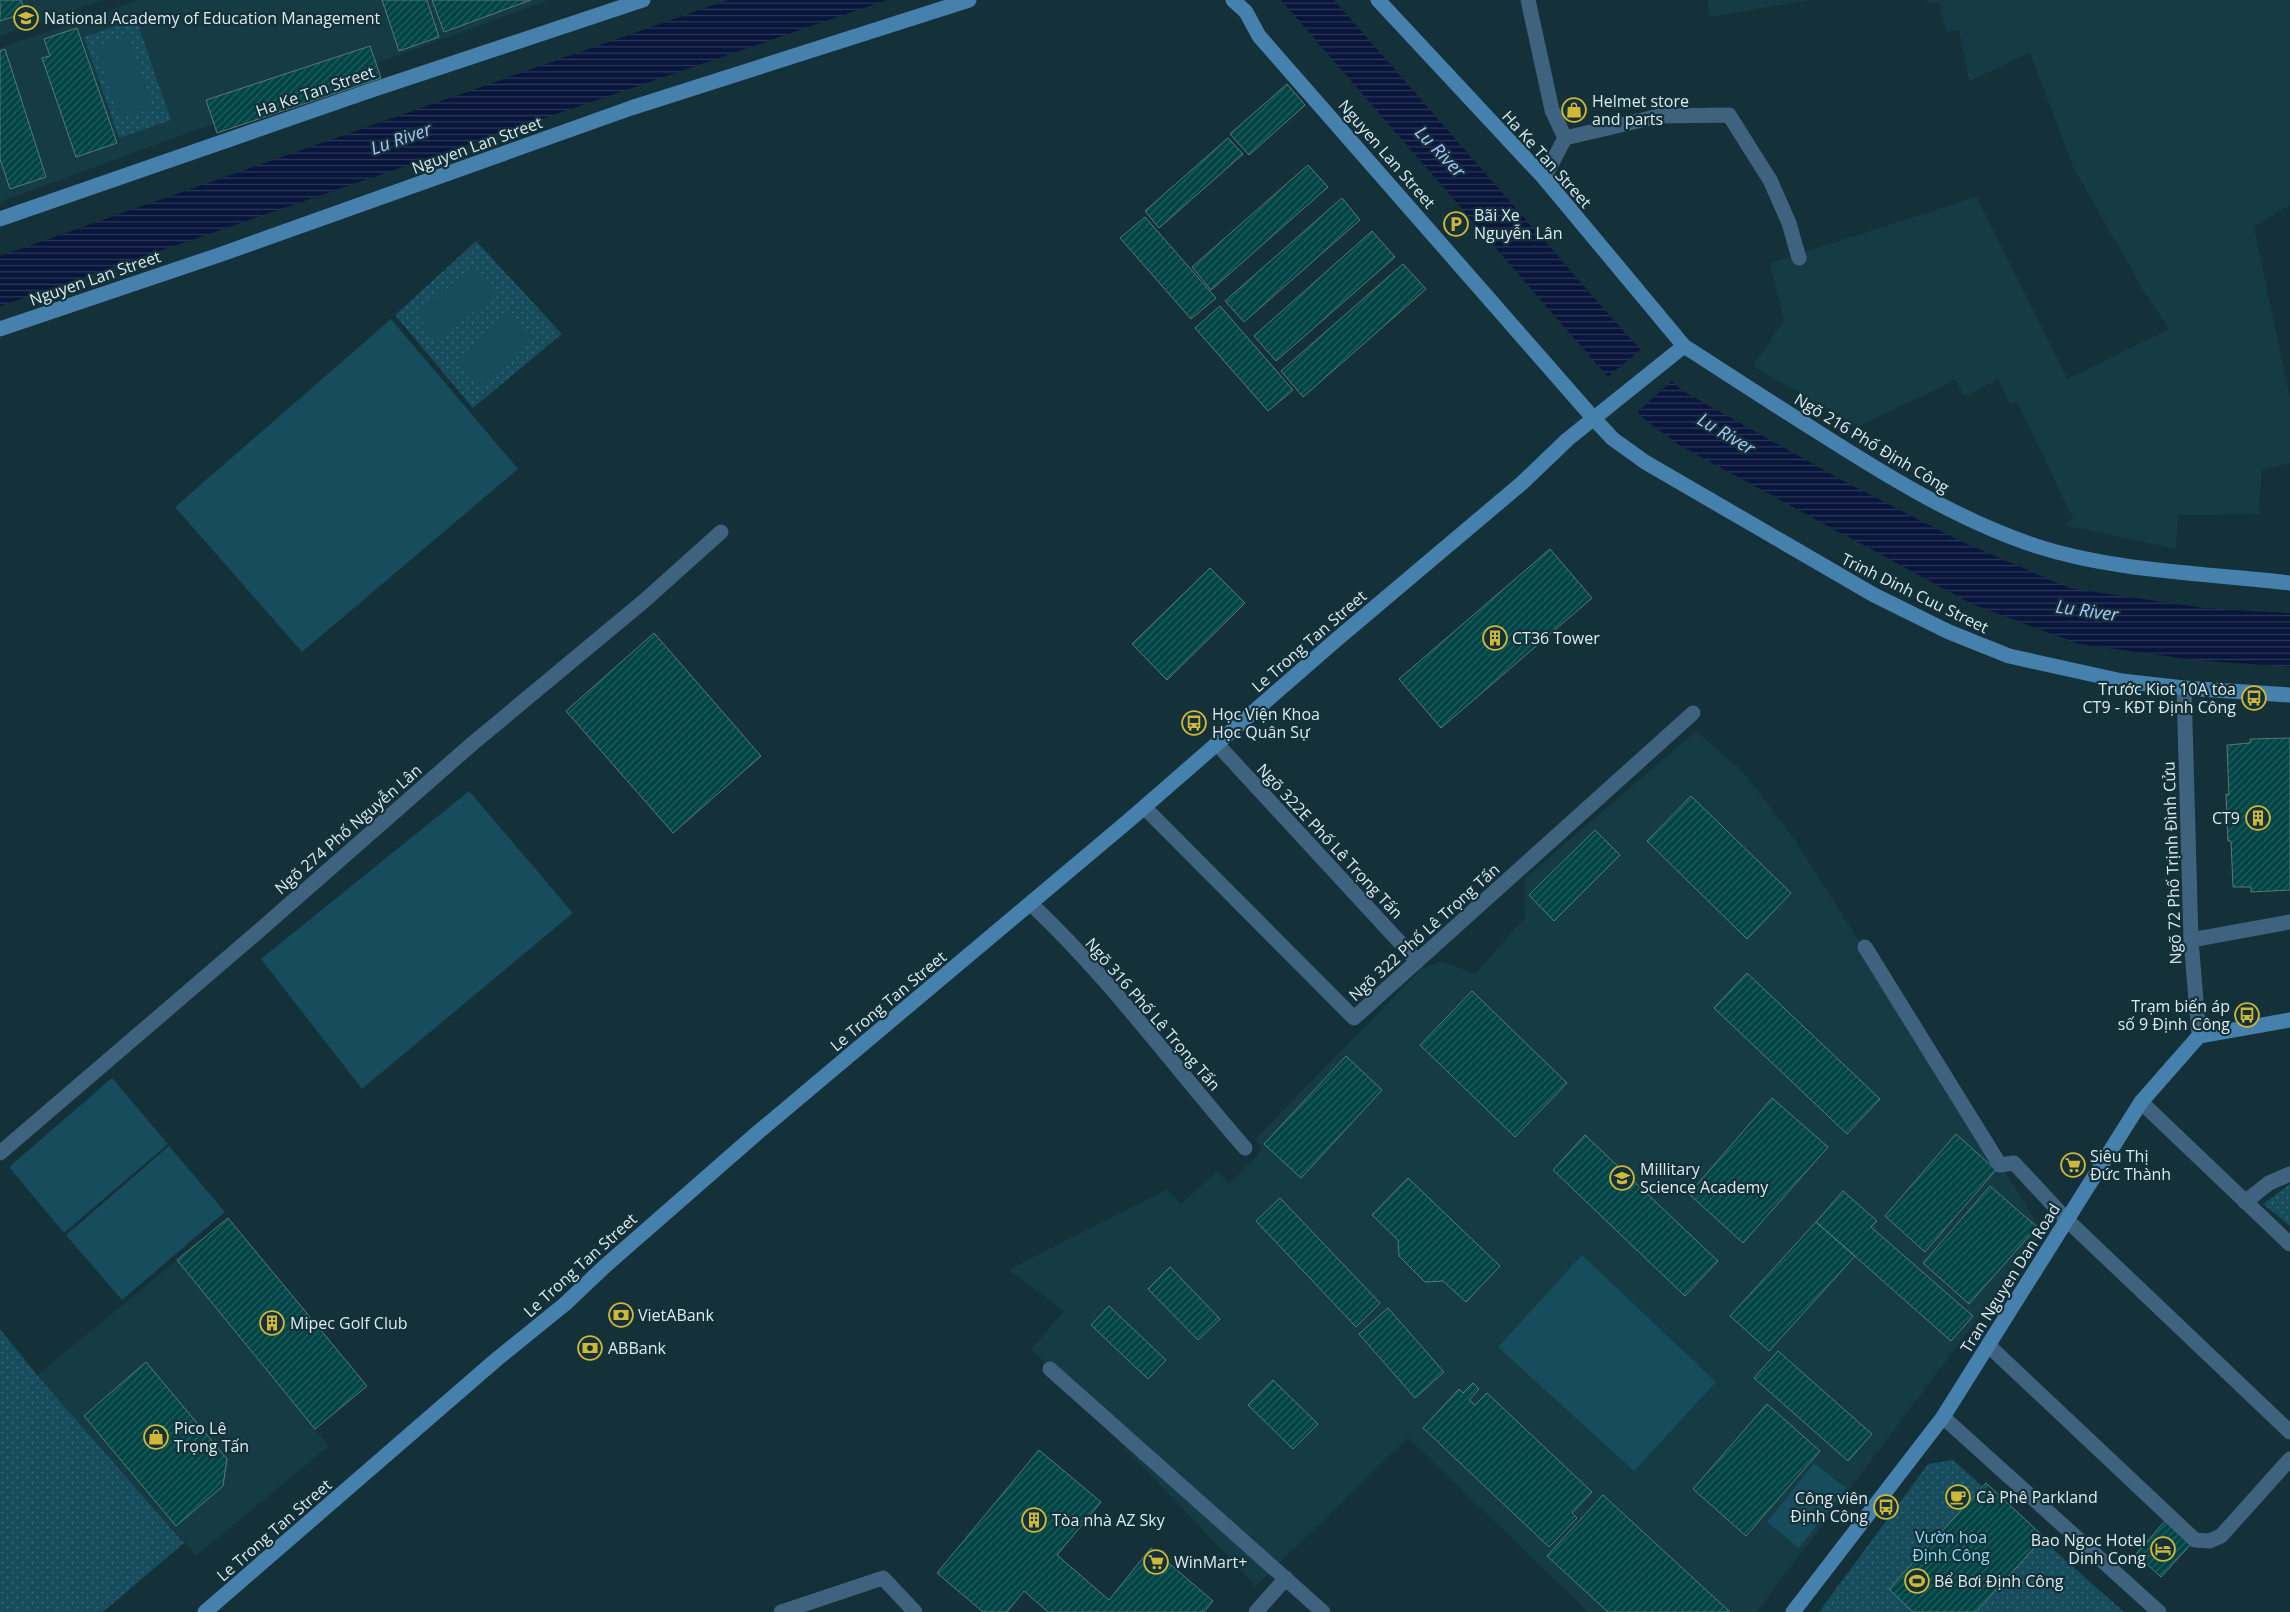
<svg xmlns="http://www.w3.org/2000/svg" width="2290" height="1612" viewBox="0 0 2290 1612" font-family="'Open Sans',sans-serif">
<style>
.built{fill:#153b45}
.green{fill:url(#green-dots)}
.pitch{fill:#164c5b}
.water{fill:url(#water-rules)}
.pier{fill:#143038}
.building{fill:url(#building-hatch);stroke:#597978}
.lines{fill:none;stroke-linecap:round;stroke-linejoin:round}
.street{stroke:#3f627e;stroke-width:15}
.secondary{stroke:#4680ad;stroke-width:15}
.labels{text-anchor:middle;stroke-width:4.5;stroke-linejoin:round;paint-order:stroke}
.poi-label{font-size:16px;fill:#dbebf0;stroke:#143038;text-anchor:start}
.street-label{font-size:16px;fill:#dbebf0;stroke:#143038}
.park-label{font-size:16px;fill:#8fdef6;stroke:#143038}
.water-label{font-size:18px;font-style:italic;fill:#adc4fd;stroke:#143038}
</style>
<defs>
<pattern id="green-dots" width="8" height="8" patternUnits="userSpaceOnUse" patternTransform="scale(1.25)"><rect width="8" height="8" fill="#164c5b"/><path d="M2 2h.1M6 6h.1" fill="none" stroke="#376673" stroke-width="1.8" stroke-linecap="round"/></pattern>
<pattern id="water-rules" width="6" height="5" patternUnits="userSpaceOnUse" patternTransform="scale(1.25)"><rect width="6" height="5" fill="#0a153b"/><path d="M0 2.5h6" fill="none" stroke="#2d3758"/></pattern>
<pattern id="building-hatch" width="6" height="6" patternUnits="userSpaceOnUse" patternTransform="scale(1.25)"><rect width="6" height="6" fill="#004445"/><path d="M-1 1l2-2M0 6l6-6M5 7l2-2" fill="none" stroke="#255f60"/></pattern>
</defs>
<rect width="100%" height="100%" fill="#143038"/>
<!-- built -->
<path class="built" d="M 0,0 L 103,0 L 0,36 Z
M 138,0 L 549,0 L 0,202 L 0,48 Z
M 1707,0 L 1809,0 L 1710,17 Z
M 1927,0 L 2290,0 L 2290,205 L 2254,227 L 2290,398 L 2290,463 L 2262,470 L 2259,514 L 2178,515 L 2176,549 L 2064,525 L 2073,518 L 2017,402 L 2010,404 L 1998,379 L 1965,397 L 1955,380 L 1858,427 L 1753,366 L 1784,320 L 1770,263 L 1976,197 L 2067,379 L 2169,329 L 2147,296 L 2073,167 L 2030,53 L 1969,81 L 1959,30 L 1946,32 L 1939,2 L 1927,3 Z
M 1696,731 L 1745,774 L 1797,843 L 2043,1232 L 1757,1612 L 1588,1612 L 1408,1438 L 1256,1586 L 1031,1349 L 1064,1311 L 1008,1270 L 1167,1189 L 1181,1204 L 1217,1171 L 1229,1184 L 1263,1149 L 1255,1139 L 1421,969 L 1441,961 L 1475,974 L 1525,917 L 1525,878 Z
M 177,1260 L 329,1446 L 196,1556 L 37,1375 Z"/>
<!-- green -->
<path class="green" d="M 136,19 L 171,120 L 119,138 L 84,37 Z
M 476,241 L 562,334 L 473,408 L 395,315 Z
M 2290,1184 L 2290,1226 L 2263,1204 Z
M 0,1329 L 37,1375 L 184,1543 L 103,1612 L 0,1612 Z
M 1953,1460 L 2124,1612 L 1819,1612 L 1928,1464 Z"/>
<!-- pitch -->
<path class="pitch" d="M 127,36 L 152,107 L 120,118 L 95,47 Z
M 472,267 L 494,294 L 439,342 L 416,315 Z
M 511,312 L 534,339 L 478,387 L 455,361 Z
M 391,319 L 518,469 L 302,652 L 175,507 Z
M 469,791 L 573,913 L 362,1089 L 261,959 Z
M 112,1078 L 168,1144 L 64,1233 L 9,1167 Z
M 169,1146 L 225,1212 L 122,1300 L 66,1235 Z
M 1582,1255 L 1716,1382 L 1634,1471 L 1498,1347 Z
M 1814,1463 L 1846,1488 L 1799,1548 L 1767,1522 Z"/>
<!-- water -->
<path class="water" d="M 728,0 L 887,0 L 0,306 L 0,256 Z
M 1281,0 L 1334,0 L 1625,333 L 1681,390 L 1838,478 L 1958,540 L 2069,588 L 2204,608 L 2290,613 L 2290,667 L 2195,660 L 2079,644 L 1972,604 L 1679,445 L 1644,419 Z"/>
<!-- pier -->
<path class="pier" d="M 1643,348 L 1674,379 L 1636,413 L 1606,378 Z"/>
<!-- building -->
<path class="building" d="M 0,0 L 21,0 L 25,13 L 0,21 Z
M 382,0 L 427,0 L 439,37 L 399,51 Z
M 432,0 L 531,0 L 444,32 Z
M 77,28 L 117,143 L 76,157 L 42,58 L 50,56 L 44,39 Z
M 370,46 L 381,78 L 217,133 L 206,100 Z
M 5,49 L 46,177 L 10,189 L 0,159 L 0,51 Z
M 1287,84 L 1305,105 L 1249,155 L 1230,134 Z
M 1228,138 L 1243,154 L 1159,228 L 1145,211 Z
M 1308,165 L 1328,187 L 1211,290 L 1192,267 Z
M 1342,198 L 1360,220 L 1244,322 L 1225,301 Z
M 1145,217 L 1216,298 L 1191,319 L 1120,238 Z
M 1372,231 L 1395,257 L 1276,361 L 1254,336 Z
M 1403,264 L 1426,289 L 1303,397 L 1281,371 Z
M 1220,306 L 1293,390 L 1268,411 L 1195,328 Z
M 1550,549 L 1592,598 L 1441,728 L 1399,679 Z
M 1210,568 L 1245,603 L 1167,680 L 1132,644 Z
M 654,633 L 761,756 L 673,833 L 566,711 Z
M 2290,738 L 2290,890 L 2251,892 L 2251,887 L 2233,887 L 2231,841 L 2228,841 L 2226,794 L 2229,795 L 2227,745 L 2250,743 L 2250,739 Z
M 1691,796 L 1791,893 L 1747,939 L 1647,841 Z
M 1595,830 L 1620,855 L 1554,921 L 1529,895 Z
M 1747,973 L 1880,1099 L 1847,1134 L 1714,1008 Z
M 1472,991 L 1567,1083 L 1515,1137 L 1420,1045 Z
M 1346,1056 L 1382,1090 L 1301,1178 L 1264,1144 Z
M 1772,1098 L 1828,1147 L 1743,1243 L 1689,1194 Z
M 1956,1134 L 1996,1170 L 1925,1252 L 1885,1216 Z
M 1585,1135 L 1718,1261 L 1685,1296 L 1553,1170 Z
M 1408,1178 L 1500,1266 L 1466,1302 L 1443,1281 L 1425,1282 L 1399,1256 L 1398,1240 L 1372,1215 Z
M 1990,1186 L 2037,1227 L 1969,1304 L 1923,1263 Z
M 1843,1191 L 1877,1221 L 1871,1227 L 1973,1316 L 1951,1341 L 1816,1222 Z
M 1280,1198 L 1380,1303 L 1356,1327 L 1256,1221 Z
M 228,1218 L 367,1386 L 315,1429 L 177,1260 Z
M 1816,1222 L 1855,1256 L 1769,1351 L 1730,1316 Z
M 1170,1267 L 1220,1319 L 1198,1340 L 1148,1289 Z
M 1109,1306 L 1166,1360 L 1148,1379 L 1091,1325 Z
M 1388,1308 L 1444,1372 L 1415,1398 L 1359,1334 Z
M 1778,1351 L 1872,1434 L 1848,1461 L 1754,1378 Z
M 146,1362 L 227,1459 L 223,1486 L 176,1526 L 84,1416 Z
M 1273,1380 L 1318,1424 L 1293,1449 L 1248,1405 Z
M 1473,1383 L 1479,1389 L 1469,1400 L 1475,1405 L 1487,1393 L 1592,1492 L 1572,1513 L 1577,1518 L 1549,1547 L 1423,1428 L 1459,1389 L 1463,1393 Z
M 1767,1404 L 1820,1451 L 1746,1536 L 1693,1489 Z
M 1039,1450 L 1101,1502 L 1057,1555 L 1109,1600 L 1151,1548 L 1213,1601 L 1204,1612 L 1048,1612 L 1024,1591 L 1007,1612 L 983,1612 L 937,1573 Z
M 1986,1483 L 2044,1537 L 1976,1612 L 1913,1612 L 1889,1589 Z
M 1603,1495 L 1730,1612 L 1608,1612 L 1547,1556 Z
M 2165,1521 L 2191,1544 L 2161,1577 L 2136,1554 Z"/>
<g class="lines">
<!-- street -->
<path class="street" d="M 1528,0 L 1552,110 L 1565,138
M 1544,178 L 1565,138 L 1659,116 L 1729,115 L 1770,180 L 1789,223 L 1799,258
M 2184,688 L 2191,940 L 2199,1036
M 1217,744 L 1417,961
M 1144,807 L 1354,1018 L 1693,713
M 1031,904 C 1110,978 1174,1067 1245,1148
M 2191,940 L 2290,922
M 1865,947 L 2000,1165 L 2014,1163 L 2067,1220 L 2290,1432
M 2141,1102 L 2290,1244
M 0,1153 L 253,936 L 472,744 L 644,601 L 721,532
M 2245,1202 L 2269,1183 L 2290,1174
M 1989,1346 L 2195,1540 L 2209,1541 L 2221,1536 L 2290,1459
M 1050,1369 L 1323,1612
M 1943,1417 L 2159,1612
M 781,1612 L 883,1578 L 915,1612
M 1256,1612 L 1286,1578"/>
<!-- secondary -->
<path class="secondary" d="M 1233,0 L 1246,12 L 1259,36 L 1595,420 L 1613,439 L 1645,462 L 1874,595 L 1949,632 L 2009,656 L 2122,681 L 2184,688 L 2290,695
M 1378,0 L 1544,178 L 1684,346 C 1729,375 1773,404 1818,432 C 1887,476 1958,520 2036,546 C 2117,572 2206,573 2290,583
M 0,219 L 369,91 L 643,0
M 0,329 L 219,255 L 631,108 L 969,0
M 205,1612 L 497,1359 L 565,1304 L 604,1267 L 756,1134 L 1127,822 L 1336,640 L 1522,483 L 1568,439 L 1684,346
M 1793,1612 L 1943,1417 L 2141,1102 L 2199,1036 L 2290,1020"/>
</g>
<!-- icons -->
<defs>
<g id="university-ring" transform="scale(1.25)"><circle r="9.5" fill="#143038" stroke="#cfb837" stroke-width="1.5"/><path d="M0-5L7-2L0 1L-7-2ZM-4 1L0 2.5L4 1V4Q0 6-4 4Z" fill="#cfb837"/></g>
<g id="shop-ring" transform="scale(1.25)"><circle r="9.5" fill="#143038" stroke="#cfb837" stroke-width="1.5"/><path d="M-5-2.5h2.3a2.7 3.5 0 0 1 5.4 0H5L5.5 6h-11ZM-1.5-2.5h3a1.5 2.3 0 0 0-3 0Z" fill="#cfb837"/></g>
<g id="parking-ring" transform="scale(1.25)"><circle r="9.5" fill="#143038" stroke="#cfb837" stroke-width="1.5"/><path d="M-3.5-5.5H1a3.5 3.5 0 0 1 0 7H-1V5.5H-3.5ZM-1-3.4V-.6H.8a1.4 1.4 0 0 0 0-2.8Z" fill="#cfb837"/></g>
<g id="building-ring" transform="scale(1.25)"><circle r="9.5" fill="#143038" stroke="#cfb837" stroke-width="1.5"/><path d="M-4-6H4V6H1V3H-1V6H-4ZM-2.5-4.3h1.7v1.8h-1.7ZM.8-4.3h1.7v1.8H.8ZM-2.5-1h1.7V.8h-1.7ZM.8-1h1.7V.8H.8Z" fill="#cfb837"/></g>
<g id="bus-ring" transform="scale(1.25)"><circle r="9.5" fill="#143038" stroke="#cfb837" stroke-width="1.5"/><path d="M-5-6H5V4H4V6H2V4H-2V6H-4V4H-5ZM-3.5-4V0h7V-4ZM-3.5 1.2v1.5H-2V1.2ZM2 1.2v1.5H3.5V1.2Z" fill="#cfb837"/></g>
<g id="supermarket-ring" transform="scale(1.25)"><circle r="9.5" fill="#143038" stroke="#cfb837" stroke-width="1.5"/><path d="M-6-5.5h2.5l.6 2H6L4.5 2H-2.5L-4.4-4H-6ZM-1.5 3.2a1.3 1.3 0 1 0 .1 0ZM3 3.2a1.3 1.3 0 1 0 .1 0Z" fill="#cfb837"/></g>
<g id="bank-ring" transform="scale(1.25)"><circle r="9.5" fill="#143038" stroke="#cfb837" stroke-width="1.5"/><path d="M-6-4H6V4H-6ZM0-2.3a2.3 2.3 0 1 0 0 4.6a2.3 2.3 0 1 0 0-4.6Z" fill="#cfb837"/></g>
<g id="cafe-ring" transform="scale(1.25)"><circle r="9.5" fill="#143038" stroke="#cfb837" stroke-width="1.5"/><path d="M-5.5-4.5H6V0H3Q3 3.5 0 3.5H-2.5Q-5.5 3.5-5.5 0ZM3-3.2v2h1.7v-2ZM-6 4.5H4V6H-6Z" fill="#cfb837"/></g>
<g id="hotel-ring" transform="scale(1.25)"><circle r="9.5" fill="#143038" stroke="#cfb837" stroke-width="1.5"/><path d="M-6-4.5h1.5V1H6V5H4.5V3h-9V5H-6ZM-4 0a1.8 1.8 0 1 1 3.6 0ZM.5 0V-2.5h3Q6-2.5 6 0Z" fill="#cfb837"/></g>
<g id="stadium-ring" transform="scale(1.25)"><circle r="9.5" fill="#143038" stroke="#cfb837" stroke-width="1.5"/><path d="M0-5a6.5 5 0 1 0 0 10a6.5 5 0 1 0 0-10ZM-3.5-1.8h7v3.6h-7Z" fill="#cfb837"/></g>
</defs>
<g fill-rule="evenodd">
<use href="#university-ring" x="26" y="18"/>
<use href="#shop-ring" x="1574" y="110"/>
<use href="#parking-ring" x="1456" y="224"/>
<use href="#building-ring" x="1495" y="638"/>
<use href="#bus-ring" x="2254" y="698"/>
<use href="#bus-ring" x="1194" y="723"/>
<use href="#building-ring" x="2258" y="818"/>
<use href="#bus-ring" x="2247" y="1015"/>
<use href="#supermarket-ring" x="2073" y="1165"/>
<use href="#university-ring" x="1622" y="1178"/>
<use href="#bank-ring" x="621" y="1315"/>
<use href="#building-ring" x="272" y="1323"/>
<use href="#bank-ring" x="590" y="1348"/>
<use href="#shop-ring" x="156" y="1437"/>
<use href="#cafe-ring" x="1958" y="1497"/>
<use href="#bus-ring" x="1886" y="1507"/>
<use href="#building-ring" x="1034" y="1520"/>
<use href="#hotel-ring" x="2163" y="1549"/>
<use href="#supermarket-ring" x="1156" y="1562"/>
<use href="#stadium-ring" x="1917" y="1581"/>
</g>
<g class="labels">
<!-- poi labels -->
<g class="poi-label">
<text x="44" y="24">National Academy of Education Management</text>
<text x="1592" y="107">Helmet store<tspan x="1592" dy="18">and parts</tspan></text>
<text x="1474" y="221">Bãi Xe<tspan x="1474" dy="18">Nguyễn Lân</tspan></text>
<text x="1512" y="644">CT36 Tower</text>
<text x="2236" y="695" text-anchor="end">Trước Kiot 10A tòa<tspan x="2236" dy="18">CT9 - KĐT Định Công</tspan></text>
<text x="1212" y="720">Học Viện Khoa<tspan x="1212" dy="18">Học Quân Sự</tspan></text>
<text x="2240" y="824" text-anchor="end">CT9</text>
<text x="2230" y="1012" text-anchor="end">Trạm biến áp<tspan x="2230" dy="18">số 9 Định Công</tspan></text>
<text x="2090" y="1162">Siêu Thị<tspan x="2090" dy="18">Đức Thành</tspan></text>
<text x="1640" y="1175">Millitary<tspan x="1640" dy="18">Science Academy</tspan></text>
<text x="638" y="1321">VietABank</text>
<text x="290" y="1329">Mipec Golf Club</text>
<text x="608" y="1354">ABBank</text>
<text x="174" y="1434">Pico Lê<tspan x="174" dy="18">Trọng Tấn</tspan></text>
<text x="1976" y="1503">Cà Phê Parkland</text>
<text x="1868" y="1504" text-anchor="end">Công viên<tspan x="1868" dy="18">Định Công</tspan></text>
<text x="1052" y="1526">Tòa nhà AZ Sky</text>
<text x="2146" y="1546" text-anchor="end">Bao Ngoc Hotel<tspan x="2146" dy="18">Dinh Cong</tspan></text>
<text x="1174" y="1568">WinMart+</text>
<text x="1934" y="1587">Bể Bơi Định Công</text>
</g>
<!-- street labels -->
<g class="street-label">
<text transform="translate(315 91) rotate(-19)" y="6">Ha Ke Tan Street</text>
<text transform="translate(477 145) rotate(-20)" y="6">Nguyen Lan Street</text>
<text transform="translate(1387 154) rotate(49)" y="6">Nguyen Lan Street</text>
<text transform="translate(1547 159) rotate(48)" y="6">Ha Ke Tan Street</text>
<text transform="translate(95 278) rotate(-19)" y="6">Nguyen Lan Street</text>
<text transform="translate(1872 443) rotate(31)" y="6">Ngõ 216 Phố Định Công</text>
<text transform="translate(1915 593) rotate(26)" y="6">Trinh Dinh Cuu Street</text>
<text transform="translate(1309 641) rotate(-41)" y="6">Le Trong Tan Street</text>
<text transform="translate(348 829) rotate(-41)" y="6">Ngõ 274 Phố Nguyễn Lân</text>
<text transform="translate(1330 841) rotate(47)" y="6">Ngõ 322E Phố Lê Trọng Tấn</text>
<text transform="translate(2172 863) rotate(-92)" y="6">Ngõ 72 Phố Trịnh Đình Cửu</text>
<text transform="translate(1424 932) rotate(-42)" y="6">Ngõ 322 Phố Lê Trọng Tấn</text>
<text transform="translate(888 1001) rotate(-40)" y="6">Le Trong Tan Street</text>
<text transform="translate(1153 1014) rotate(49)" y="6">Ngõ 316 Phố Lê Trọng Tấn</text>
<text transform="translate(580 1265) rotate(-42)" y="6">Le Trong Tan Street</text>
<text transform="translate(2010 1278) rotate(-58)" y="6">Tran Nguyen Dan Road</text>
<text transform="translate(274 1530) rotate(-41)" y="6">Le Trong Tan Street</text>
</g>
<!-- park labels -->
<g class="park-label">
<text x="1951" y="1543">Vườn hoa<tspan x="1951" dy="18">Định Công</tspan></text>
</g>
<!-- water labels -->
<g class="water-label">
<text transform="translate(401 139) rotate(-19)" y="6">Lu River</text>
<text transform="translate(1440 152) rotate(46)" y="6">Lu River</text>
<text transform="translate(1726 434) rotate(31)" y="6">Lu River</text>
<text transform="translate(2087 611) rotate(8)" y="6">Lu River</text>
</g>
</g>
</svg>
